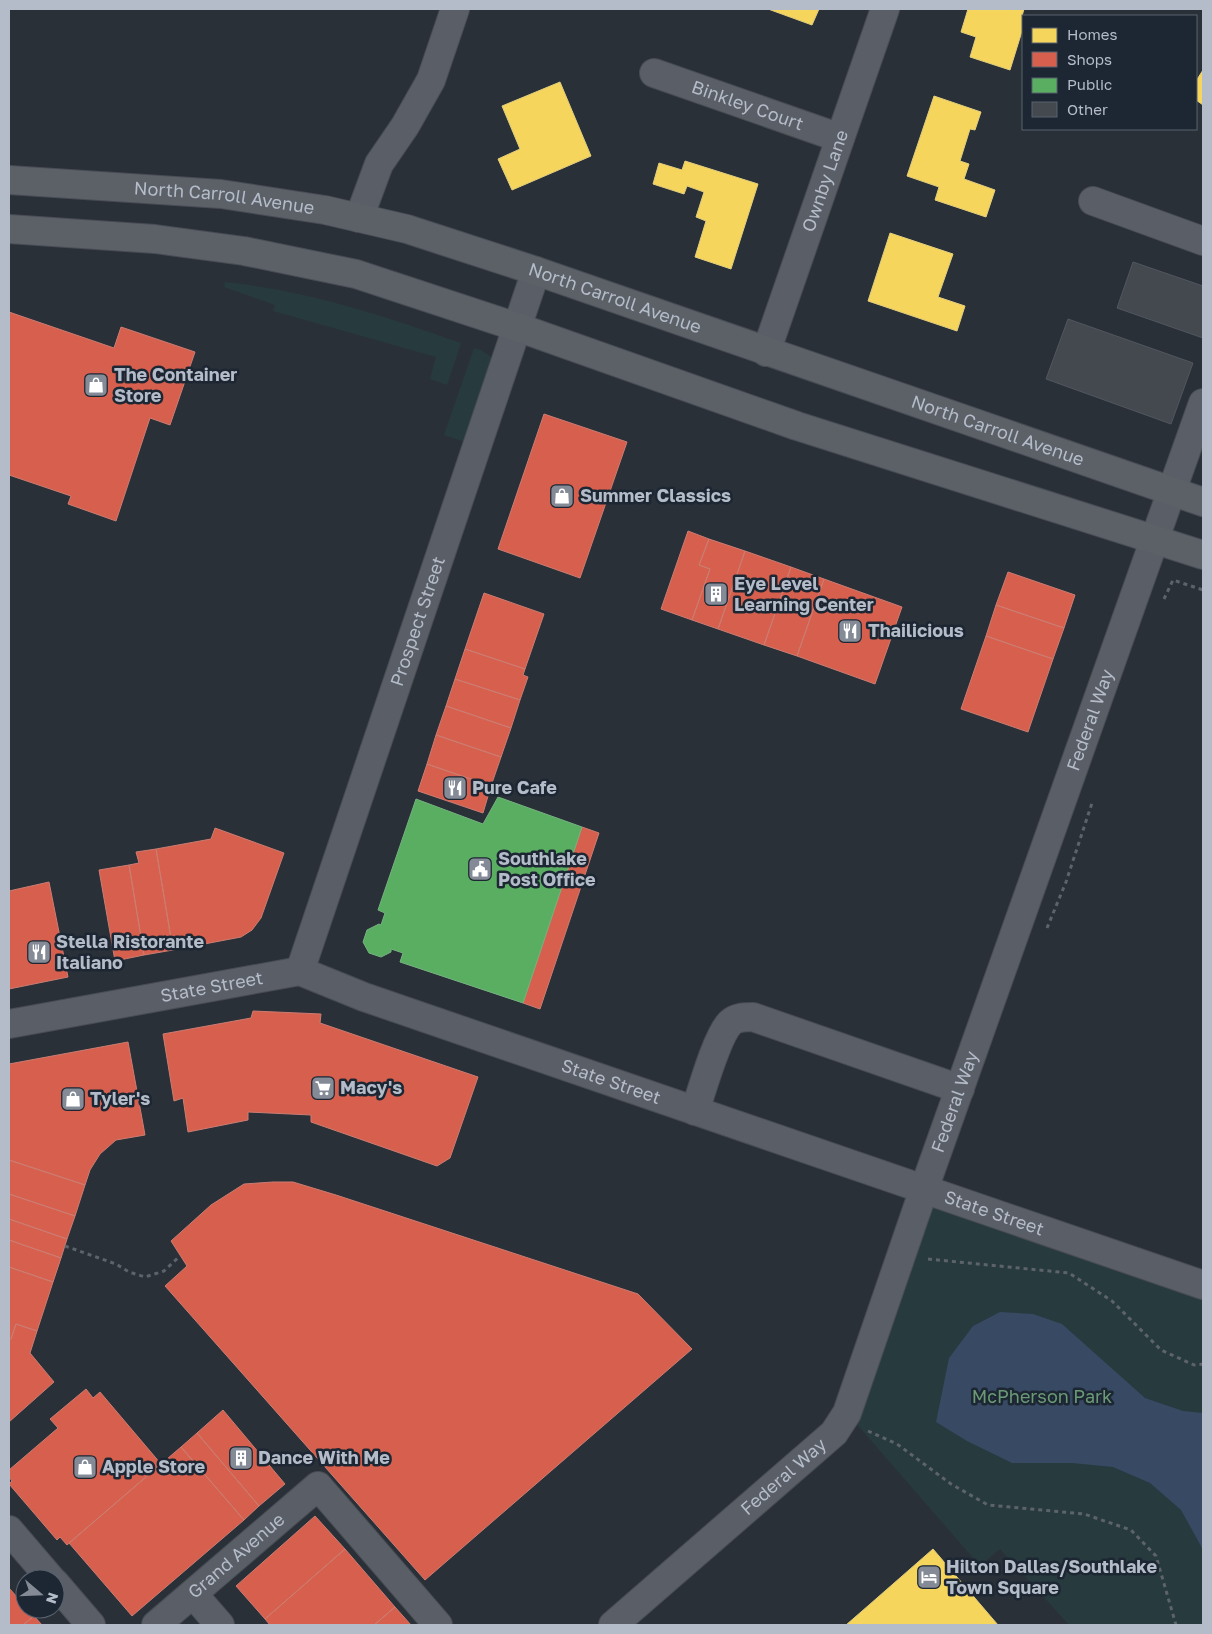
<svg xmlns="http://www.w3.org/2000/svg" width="1212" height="1634" viewBox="0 0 1212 1634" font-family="'Golos Text',sans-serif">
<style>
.green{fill:#273a3e}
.water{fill:#384963}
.homes{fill:#f6d55c;stroke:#e2ce7d}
.shops{fill:#d6604d;stroke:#cc7c72}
.public{fill:#5aae61;stroke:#75b280}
.building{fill:#444950;stroke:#52575f}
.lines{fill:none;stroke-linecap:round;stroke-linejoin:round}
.minor-casing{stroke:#484c53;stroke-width:30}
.major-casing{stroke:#484c55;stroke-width:30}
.path{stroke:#5d636a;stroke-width:3;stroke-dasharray:4 4;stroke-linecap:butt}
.minor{stroke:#5a5e66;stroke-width:28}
.major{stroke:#5c6168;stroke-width:28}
.labels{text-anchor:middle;stroke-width:5;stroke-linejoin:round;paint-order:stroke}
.street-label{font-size:18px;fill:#b4bcc9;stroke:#1d2633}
.poi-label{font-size:18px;font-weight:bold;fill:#b4bcc9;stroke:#1d2633;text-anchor:start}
.park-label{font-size:18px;fill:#6b9a76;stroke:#1d2633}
</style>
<rect width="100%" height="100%" fill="#2a3038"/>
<!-- green -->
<path class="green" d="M 225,282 C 305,290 385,316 461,343 L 447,385 L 430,379 L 436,357 L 273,311 L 275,305 L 224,287 Z
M 474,348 L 481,350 L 491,357 L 491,365 L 465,442 L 444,435 Z
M 924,1189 L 1203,1285 L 1203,1625 L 1069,1625 L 1000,1549 L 980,1566 L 847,1413 Z"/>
<!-- water -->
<path class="water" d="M 1000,1312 L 1033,1314 L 1062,1324 L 1145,1398 L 1183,1411 L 1203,1413 L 1203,1553 L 1201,1546 L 1181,1510 L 1150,1483 L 1113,1467 L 1072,1463 L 1012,1463 L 967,1441 L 936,1422 L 949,1358 L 973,1326 Z"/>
<!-- homes -->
<path class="homes" d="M 768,9 L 819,9 L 812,25 Z
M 968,9 L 1024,9 L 1022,16 L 1023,16 L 1023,28 L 1010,70 L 970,57 L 976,37 L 961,32 Z
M 1203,70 L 1203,105 L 1196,100 L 1196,81 Z
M 560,82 L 591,156 L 512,190 L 498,159 L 520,149 L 502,106 Z
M 934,96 L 981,112 L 975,130 L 970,129 L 960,161 L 969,164 L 964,179 L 995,190 L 986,217 L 935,200 L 939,187 L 907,176 Z
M 685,161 L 758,184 L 731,269 L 695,257 L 706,221 L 696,217 L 704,192 L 687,186 L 684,194 L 653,184 L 659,163 L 682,170 Z
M 890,233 L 953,254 L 938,297 L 965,306 L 957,331 L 868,301 Z
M 933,1549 L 998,1625 L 846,1625 L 869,1605 Z"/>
<!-- shops -->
<path class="shops" d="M 9,312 L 114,348 L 121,327 L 195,352 L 170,425 L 150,418 L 116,521 L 68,504 L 71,496 L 9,475 Z
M 544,414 L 627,442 L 580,578 L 498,549 Z
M 688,531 L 709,539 L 699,565 L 710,569 L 692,620 L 661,609 Z
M 709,539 L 745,551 L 718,629 L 692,620 L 710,569 L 699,565 Z
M 745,551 L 791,567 L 764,645 L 718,629 Z
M 791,567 L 824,579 L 797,656 L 764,645 Z
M 1008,572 L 1075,595 L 1064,628 L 996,605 Z
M 824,579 L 902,607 L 875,684 L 797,656 Z
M 484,593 L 544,614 L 525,669 L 465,649 Z
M 996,605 L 1064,628 L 1053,659 L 986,636 Z
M 986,636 L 1053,659 L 1028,732 L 961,709 Z
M 465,649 L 525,669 L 523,675 L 528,677 L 520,700 L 455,679 Z
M 455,679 L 520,700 L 511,728 L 446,706 Z
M 446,706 L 511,728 L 501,757 L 436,735 Z
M 436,735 L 501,757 L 491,786 L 427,764 Z
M 427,764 L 491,786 L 483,813 L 418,791 Z
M 582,827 L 599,833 L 540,1009 L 523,1003 Z
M 215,828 L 284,853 L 261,918 L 252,930 L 241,937 L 173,950 L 156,849 L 211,839 Z
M 156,849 L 173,950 L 144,955 L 129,865 L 139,863 L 136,852 Z
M 129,865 L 144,955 L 115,961 L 99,870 Z
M 49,882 L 68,977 L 9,989 L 9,891 Z
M 253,1011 L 321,1014 L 320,1023 L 478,1077 L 450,1158 L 437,1166 L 311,1122 L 311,1115 L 248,1112 L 248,1120 L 188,1132 L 183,1098 L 174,1101 L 163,1034 L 251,1018 Z
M 128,1042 L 145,1135 L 116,1140 L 100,1154 L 90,1170 L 85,1185 L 9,1160 L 9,1064 Z
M 9,1160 L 85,1185 L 75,1216 L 9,1194 Z
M 273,1182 L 293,1182 L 336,1195 L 638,1294 L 692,1349 L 425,1580 L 165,1286 L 187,1266 L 171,1241 L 211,1205 L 244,1184 Z
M 9,1194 L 75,1216 L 67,1239 L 9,1219 Z
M 9,1219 L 67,1239 L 61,1258 L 9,1240 Z
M 9,1240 L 61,1258 L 53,1282 L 9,1267 Z
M 9,1267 L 53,1282 L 37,1331 L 16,1324 L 11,1339 L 9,1338 Z
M 16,1324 L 37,1331 L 30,1353 L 54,1382 L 9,1422 L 9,1338 L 11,1339 Z
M 86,1389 L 93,1398 L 100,1392 L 161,1464 L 67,1545 L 60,1537 L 57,1540 L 9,1484 L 12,1481 L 9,1477 L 9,1470 L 58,1428 L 50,1419 Z
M 223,1410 L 285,1484 L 259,1506 L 197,1433 Z
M 197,1433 L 259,1506 L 244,1520 L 181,1447 Z
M 181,1447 L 244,1520 L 132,1616 L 69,1543 Z
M 315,1516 L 345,1549 L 265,1619 L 236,1586 Z
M 345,1549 L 395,1607 L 374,1625 L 270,1625 L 265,1619 Z
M 9,1588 L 25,1606 L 25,1609 L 28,1609 L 34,1616 L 23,1625 L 9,1625 Z
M 395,1607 L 411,1625 L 374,1625 Z
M 34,1616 L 42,1625 L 23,1625 Z"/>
<!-- public -->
<path class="public" d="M 498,797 L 582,827 L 523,1003 L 400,962 L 403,953 L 391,949 L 391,952 L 381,957 L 369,953 L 363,942 L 367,930 L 379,924 L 381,925 L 385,913 L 378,910 L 416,799 L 483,824 Z"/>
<!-- building -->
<path class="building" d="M 1133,262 L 1203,286 L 1203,338 L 1117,308 Z
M 1068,319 L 1193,363 L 1171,424 L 1046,379 Z"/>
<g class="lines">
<!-- minor casing -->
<g class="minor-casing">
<g id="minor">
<path id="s1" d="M 654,73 L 840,138"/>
<path d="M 1093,201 L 1203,241"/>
<path d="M 359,218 L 379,164 L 405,126 L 431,80 L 455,9"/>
<path id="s2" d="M 766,352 L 885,9"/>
<path id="s3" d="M 300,971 L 536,271"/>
<path id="s4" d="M 9,1024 L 300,971 L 364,997 L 1203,1285"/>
<path d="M 695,1111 C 702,1090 717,1036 730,1023 C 736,1017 745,1017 753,1017 L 960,1089"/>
<path d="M 9,1530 L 51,1579"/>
<path d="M 55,1583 L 91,1625"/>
<path d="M 193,1594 L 220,1625"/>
<path id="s5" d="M 156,1625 L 318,1486 L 438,1625"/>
<path id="s6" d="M 613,1625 L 834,1433 L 847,1413 L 924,1189 L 1203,403"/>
</g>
</g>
<!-- major casing -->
<g class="major-casing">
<g id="major">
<path id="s7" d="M 9,180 L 221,194 L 325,210 L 407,229 L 536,271 L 1203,502"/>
<path d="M 9,229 L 155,239 L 244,251 L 356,274 L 517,327 L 797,426 L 1203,555"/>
</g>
</g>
<!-- path -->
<path class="path" d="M 1164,599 L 1173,580 L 1203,590
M 1047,928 L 1066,882 L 1092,803
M 65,1246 L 116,1264 L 129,1272 L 145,1277 L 164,1271 L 180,1256
M 928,1259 L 1069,1273 L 1112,1301 L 1161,1350 L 1194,1365 L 1203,1364
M 868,1431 L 897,1444 L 951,1484 L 988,1505 L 1084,1514 L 1131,1530 L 1156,1556 L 1176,1625"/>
<!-- minor -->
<use href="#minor" class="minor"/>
<!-- major -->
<use href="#major" class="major"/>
</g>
<!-- icons -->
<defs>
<g id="shop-square" transform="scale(1.25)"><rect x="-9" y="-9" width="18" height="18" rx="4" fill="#848b96" stroke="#1d2633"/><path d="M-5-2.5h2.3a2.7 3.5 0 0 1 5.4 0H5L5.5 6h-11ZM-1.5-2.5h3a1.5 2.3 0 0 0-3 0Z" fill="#fff"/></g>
<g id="building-square" transform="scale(1.25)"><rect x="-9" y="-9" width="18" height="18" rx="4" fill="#848b96" stroke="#1d2633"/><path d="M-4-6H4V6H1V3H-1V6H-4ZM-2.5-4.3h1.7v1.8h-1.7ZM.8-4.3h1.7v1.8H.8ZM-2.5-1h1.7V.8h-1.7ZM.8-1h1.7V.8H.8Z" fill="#fff"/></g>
<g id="restaurant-square" transform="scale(1.25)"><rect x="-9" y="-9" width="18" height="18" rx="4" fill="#848b96" stroke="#1d2633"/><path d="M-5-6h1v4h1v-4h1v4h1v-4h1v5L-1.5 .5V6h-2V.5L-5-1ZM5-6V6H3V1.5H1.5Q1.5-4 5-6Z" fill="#fff"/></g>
<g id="civic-square" transform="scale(1.25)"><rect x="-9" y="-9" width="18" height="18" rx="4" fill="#848b96" stroke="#1d2633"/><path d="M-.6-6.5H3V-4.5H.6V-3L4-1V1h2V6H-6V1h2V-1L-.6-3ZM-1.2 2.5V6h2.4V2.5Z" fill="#fff"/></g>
<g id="supermarket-square" transform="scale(1.25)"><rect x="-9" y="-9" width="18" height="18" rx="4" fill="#848b96" stroke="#1d2633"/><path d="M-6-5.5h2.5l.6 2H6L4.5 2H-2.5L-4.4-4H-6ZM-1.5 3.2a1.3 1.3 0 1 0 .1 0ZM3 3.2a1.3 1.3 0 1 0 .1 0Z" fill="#fff"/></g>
<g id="hotel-square" transform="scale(1.25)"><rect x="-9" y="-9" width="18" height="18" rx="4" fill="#848b96" stroke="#1d2633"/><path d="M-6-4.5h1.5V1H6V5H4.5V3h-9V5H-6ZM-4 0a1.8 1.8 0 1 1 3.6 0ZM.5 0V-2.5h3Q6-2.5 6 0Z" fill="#fff"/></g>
</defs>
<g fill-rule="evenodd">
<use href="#shop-square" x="96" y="385"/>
<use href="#shop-square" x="562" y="496"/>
<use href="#building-square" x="716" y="594"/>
<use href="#restaurant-square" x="850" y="631"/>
<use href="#restaurant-square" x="455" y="788"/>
<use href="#civic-square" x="480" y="869"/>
<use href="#restaurant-square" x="39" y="952"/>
<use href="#supermarket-square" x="323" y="1088"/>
<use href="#shop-square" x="73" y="1099"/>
<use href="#building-square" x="241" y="1458"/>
<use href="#shop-square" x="85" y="1467"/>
<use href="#hotel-square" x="929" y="1577"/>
</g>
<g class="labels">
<!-- street labels -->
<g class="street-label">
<text dy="6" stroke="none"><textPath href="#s1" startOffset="99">Binkley Court</textPath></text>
<text dy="6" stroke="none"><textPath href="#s2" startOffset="181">Ownby Lane</textPath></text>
<text dy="6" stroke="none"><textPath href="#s7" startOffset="216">North Carroll Avenue</textPath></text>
<text dy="6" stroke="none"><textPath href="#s7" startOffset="621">North Carroll Avenue</textPath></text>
<text dy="6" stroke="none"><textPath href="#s7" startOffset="1026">North Carroll Avenue</textPath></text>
<text dy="6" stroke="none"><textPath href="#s3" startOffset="369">Prospect Street</textPath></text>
<text dy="6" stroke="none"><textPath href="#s6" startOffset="1051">Federal Way</textPath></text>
<text dy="6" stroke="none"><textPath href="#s4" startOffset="206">State Street</textPath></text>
<text dy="6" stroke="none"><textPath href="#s4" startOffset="626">State Street</textPath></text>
<text dy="6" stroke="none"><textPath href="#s6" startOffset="646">Federal Way</textPath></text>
<text dy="6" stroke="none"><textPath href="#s4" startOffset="1031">State Street</textPath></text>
<text dy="6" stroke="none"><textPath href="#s6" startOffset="226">Federal Way</textPath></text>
<text dy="6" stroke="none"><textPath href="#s5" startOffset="106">Grand Avenue</textPath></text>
</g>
<!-- poi labels -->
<g class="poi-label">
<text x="114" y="381">The Container<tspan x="114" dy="21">Store</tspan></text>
<text x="580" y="502">Summer Classics</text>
<text x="734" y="590">Eye Level<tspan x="734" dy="21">Learning Center</tspan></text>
<text x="868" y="637">Thailicious</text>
<text x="472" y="794">Pure Cafe</text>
<text x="498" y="865">Southlake<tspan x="498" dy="21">Post Office</tspan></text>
<text x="56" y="948">Stella Ristorante<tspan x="56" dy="21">Italiano</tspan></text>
<text x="340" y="1094">Macy's</text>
<text x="90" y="1105">Tyler's</text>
<text x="258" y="1464">Dance With Me</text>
<text x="102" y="1473">Apple Store</text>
<text x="946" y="1573">Hilton Dallas/Southlake<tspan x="946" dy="21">Town Square</tspan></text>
</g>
<!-- park labels -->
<g class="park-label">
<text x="1042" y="1403">McPherson Park</text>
</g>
</g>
<!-- border -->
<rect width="1212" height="1634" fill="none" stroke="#b4bcc9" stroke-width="20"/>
<!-- legend -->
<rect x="1022" y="15" width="175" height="115" fill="#1d2633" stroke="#59626f"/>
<rect x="1032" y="28" width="25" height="15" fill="#f6d55c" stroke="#59626f"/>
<text x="1067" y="40" font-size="15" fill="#b4bcc9">Homes</text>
<rect x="1032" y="52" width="25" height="15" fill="#d6604d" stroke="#59626f"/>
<text x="1067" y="65" font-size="15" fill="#b4bcc9">Shops</text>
<rect x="1032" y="78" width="25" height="15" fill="#5aae61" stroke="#59626f"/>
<text x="1067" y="90" font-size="15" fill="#b4bcc9">Public</text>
<rect x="1032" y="102" width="25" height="15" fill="#444950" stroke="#59626f"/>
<text x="1067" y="115" font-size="15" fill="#b4bcc9">Other</text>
<!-- north arrow -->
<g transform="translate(40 1594) rotate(109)"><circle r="24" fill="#1d2633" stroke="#59626f"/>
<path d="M0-4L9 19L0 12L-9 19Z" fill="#848b96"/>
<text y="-8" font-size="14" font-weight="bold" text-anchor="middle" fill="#b4bcc9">N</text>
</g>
</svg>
